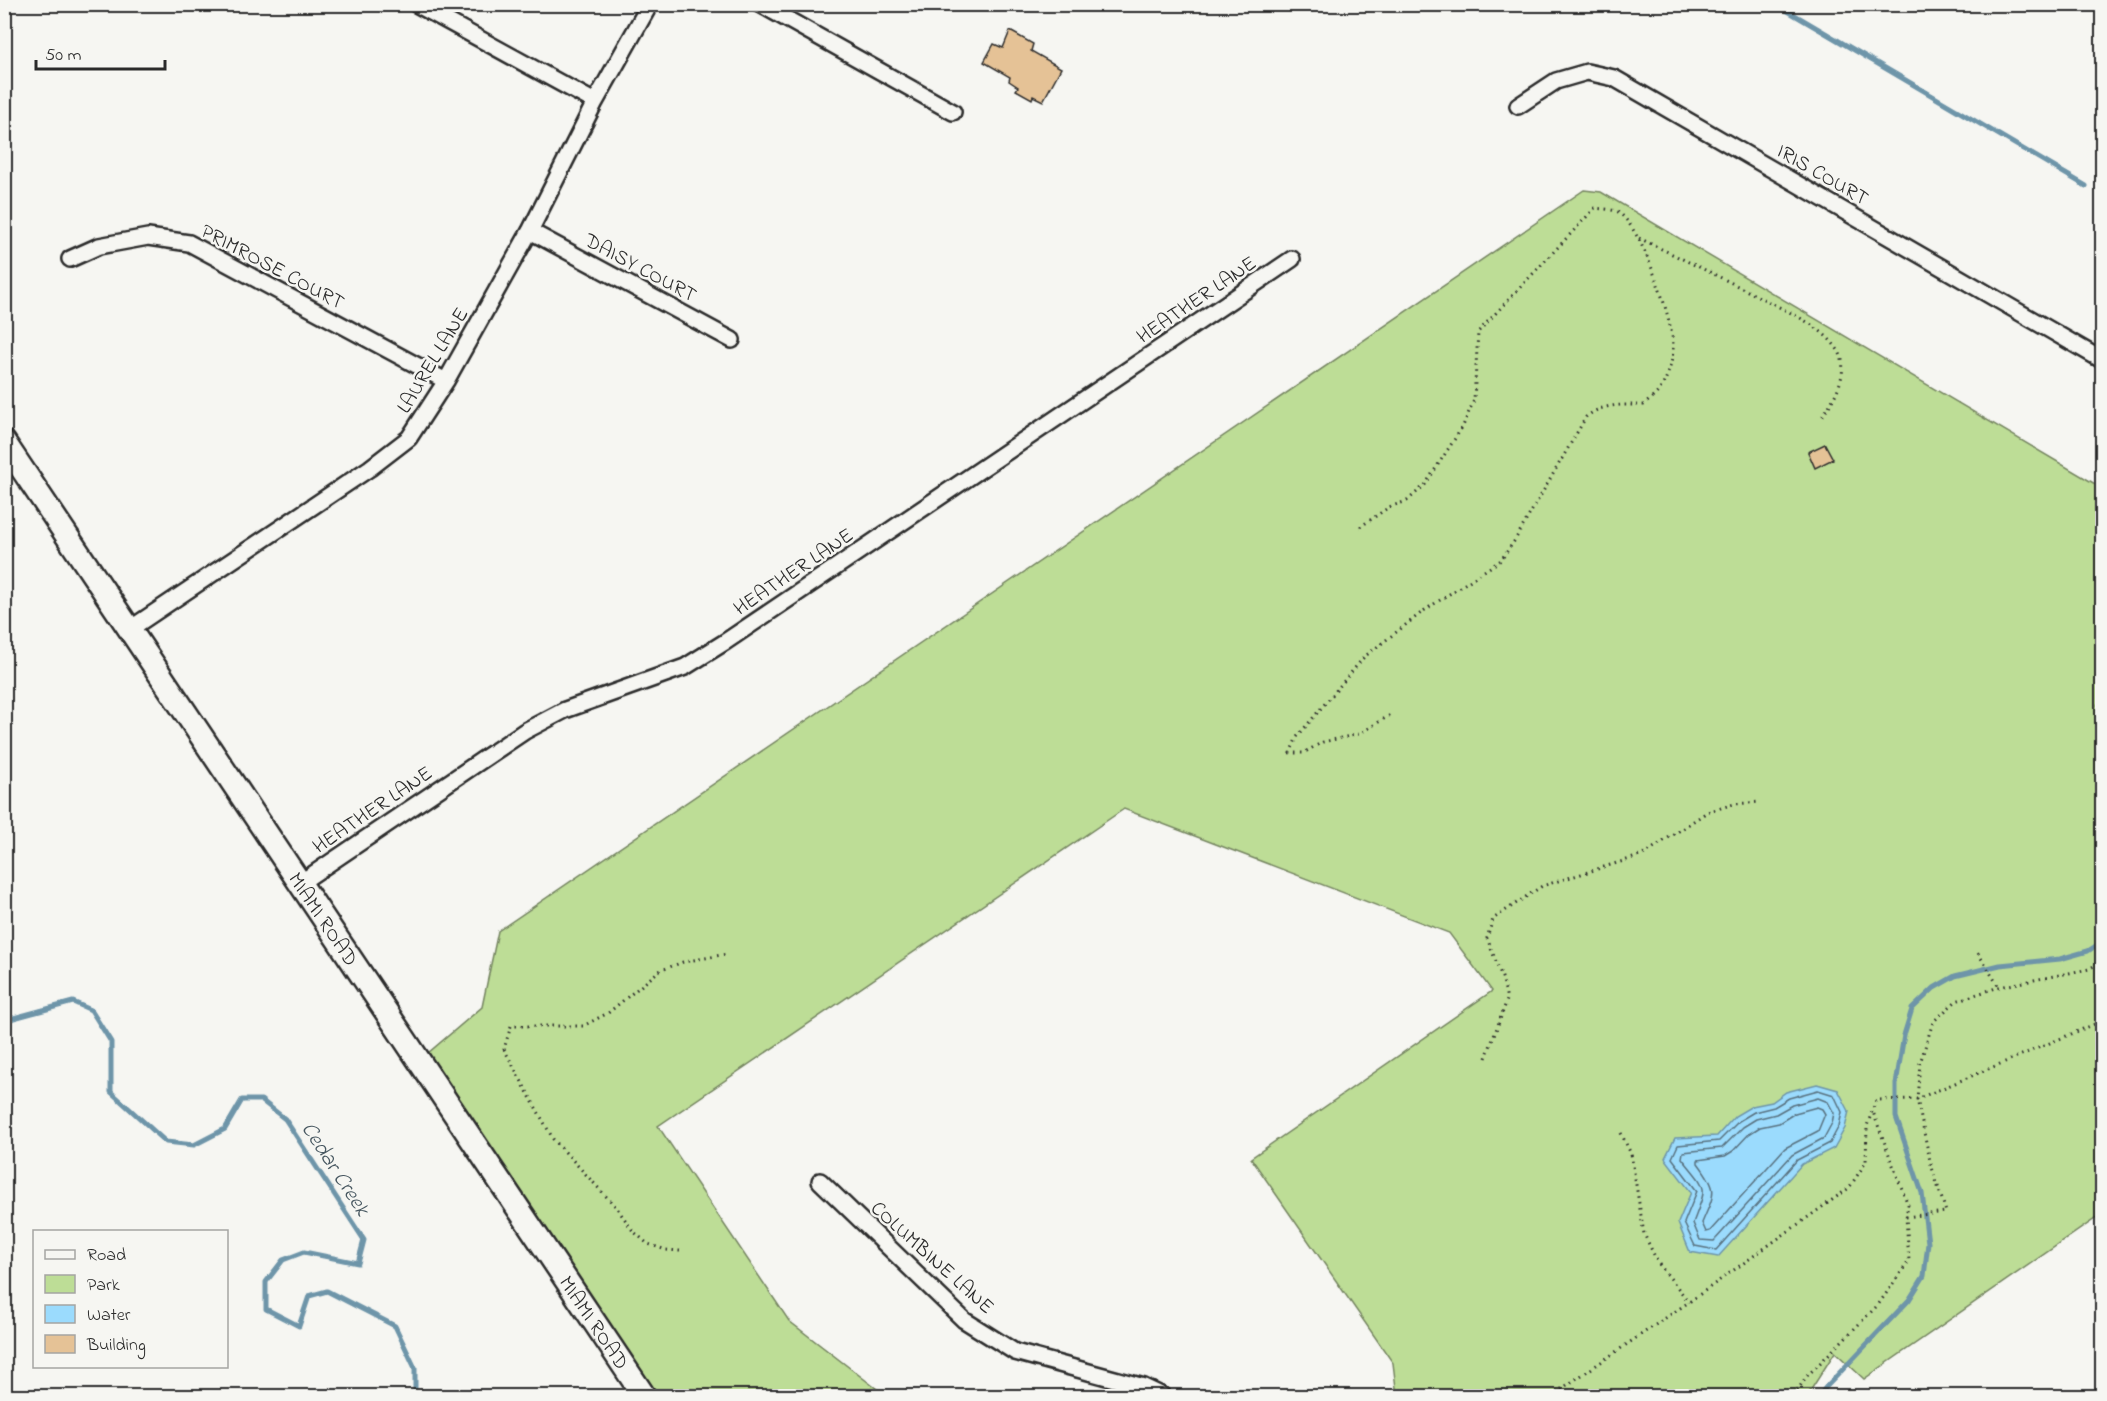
<svg xmlns="http://www.w3.org/2000/svg" width="2107" height="1401" viewBox="0 0 2107 1401" font-family="'Indie Flower',sans-serif">
<style>
.green{fill:#bddd96;stroke:#748460;stroke-width:1.5}
.water{fill:#9bdbfd;stroke:#6e95a9;stroke-width:1.5}
.lines{fill:none;stroke-linecap:round;stroke-linejoin:round}
.shore{stroke:#58717f;stroke-width:1.5}
.stream{stroke:#6e95a9;stroke-width:5}
.building{fill:#e5c296;stroke:#2b2b2b;stroke-width:1.5}
.street-casing{stroke:#2b2b2b;stroke-width:20}
.secondary-casing{stroke:#2b2b2b;stroke-width:27}
.path{stroke:#2b2b2b;stroke-width:3;stroke-dasharray:1.5 4.5;stroke-linecap:butt}
.street{stroke:#f6f6f2;stroke-width:15}
.secondary{stroke:#f6f6f2;stroke-width:22}
.labels{text-anchor:middle;stroke-width:5;stroke-linejoin:round;paint-order:stroke}
.street-label{font-size:21px;fill:#2b2b2b;stroke:#f6f6f2}
.water-label{font-size:22px;font-style:italic;fill:#475760;stroke:#f6f6f2}
</style>
<rect width="100%" height="100%" fill="#f6f6f2"/>
<filter id="ink" filterUnits="userSpaceOnUse"><feTurbulence type="fractalNoise" baseFrequency=".0167" numOctaves="2"/><feDisplacementMap in="SourceGraphic" scale="12" xChannelSelector="R" yChannelSelector="G"/><feConvolveMatrix kernelMatrix="1 2 1 2 8 2 1 2 1" color-interpolation-filters="sRGB"/></filter>
<g filter="url(#ink)">
<!-- green -->
<path class="green" d="M 1584,190 L 1601,192 L 2102,488 L 2102,1214 L 1864,1379 L 1835,1352 L 1807,1396 L 1397,1396 L 1393,1363 L 1251,1158 L 1492,991 L 1449,933 L 1124,809 L 658,1126 L 789,1321 L 886,1396 L 658,1396 L 427,1054 L 482,1007 L 498,931 Z"/>
<!-- water -->
<path class="water" d="M 1817,1084 L 1838,1090 L 1849,1111 L 1845,1128 L 1834,1148 L 1802,1164 L 1718,1257 L 1690,1252 L 1678,1223 L 1691,1192 L 1665,1158 L 1675,1138 L 1717,1136 L 1735,1116 L 1752,1106 L 1772,1102 L 1786,1092 Z"/>
<g class="lines">
<!-- shore -->
<path class="shore" d="M 1818,1090 L 1834,1095 L 1842,1112 L 1839,1126 L 1830,1143 L 1797,1160 L 1716,1250 L 1695,1246 L 1684,1223 L 1697,1191 L 1672,1158 L 1678,1145 L 1719,1141 L 1739,1121 L 1754,1112 L 1774,1107 L 1789,1098 Z
M 1818,1098 L 1828,1102 L 1834,1113 L 1832,1123 L 1824,1138 L 1792,1155 L 1714,1241 L 1700,1240 L 1693,1223 C 1708,1183 1708,1191 1682,1158 L 1683,1152 L 1722,1148 L 1743,1127 L 1756,1119 L 1776,1114 L 1792,1105 Z
M 1817,1107 L 1822,1109 L 1825,1114 L 1818,1131 L 1785,1148 L 1710,1231 L 1706,1232 L 1702,1223 C 1715,1192 1719,1191 1698,1163 L 1698,1160 L 1725,1156 L 1733,1151 L 1749,1134 L 1760,1127 L 1779,1123 L 1795,1113 Z"/>
<!-- stream -->
<path class="stream" d="M 1776,4 L 2086,186
M 4,1015 L 10,1019 L 73,1002 L 91,1010 L 111,1042 L 111,1092 L 166,1142 L 194,1145 L 225,1129 L 242,1100 L 261,1100 L 285,1119 L 364,1240 L 358,1263 L 304,1252 L 283,1260 L 266,1282 L 266,1309 L 299,1326 L 309,1296 L 327,1291 L 395,1326 L 415,1368 L 415,1396
M 1819,1396 L 1826,1387 L 1909,1300 L 1924,1276 L 1928,1243 L 1922,1193 L 1896,1117 L 1896,1084 L 1904,1035 L 1912,1009 L 1934,988 L 1955,976 L 2000,965 L 2060,959 L 2088,951 L 2102,942"/>
</g>
<!-- building -->
<path class="building" d="M 1010,31 L 1033,44 L 1031,51 L 1061,68 L 1043,101 L 1033,96 L 1032,99 L 1016,90 L 1018,87 L 1009,81 L 1010,77 L 984,62 L 994,44 L 1003,48 Z
M 1825,444 L 1833,459 L 1815,468 L 1808,452 Z"/>
<g class="lines">
<!-- street casing -->
<g class="street-casing">
<path id="street" d="M 416,4 L 595,102
M 760,4 L 953,112
M 1518,106 L 1556,81 L 1587,72 L 1614,78 L 2102,360
M 530,231 L 732,340
M 70,259 L 99,246 L 148,237 L 189,243 L 446,381
M 130,629 L 370,468 L 409,438 L 446,381 L 530,231 L 595,102 L 650,4
M 300,883 L 525,731 L 565,710 L 685,667 L 725,642 L 1292,259
M 820,1181 L 964,1320 L 1015,1352 L 1144,1387 L 1163,1396"/>
</g>
<!-- secondary casing -->
<g class="secondary-casing">
<g id="secondary">
<path id="s1" d="M 4,442 L 644,1396"/>
</g>
</g>
<!-- path -->
<path class="path" d="M 1639,238 C 1682,259 1725,279 1767,301 C 1792,314 1821,325 1838,350 C 1851,370 1834,400 1822,417
M 1360,527 L 1389,507 L 1407,501 L 1425,485 L 1463,426 L 1474,400 L 1478,332 L 1595,208 C 1602,209 1612,209 1618,212 C 1642,228 1671,315 1673,344 C 1674,359 1667,381 1658,392 C 1654,397 1648,401 1644,405 C 1622,405 1603,403 1586,417 L 1515,540 L 1501,560 L 1425,610 L 1364,657 L 1297,737 L 1290,753 L 1303,753 L 1323,742 L 1359,734 L 1392,714
M 2097,705 L 2102,705
M 1978,953 L 1999,987
M 1486,1058 L 1507,1000 L 1503,980 L 1487,938 L 1493,919 L 1542,886 L 1643,855 L 1707,812 L 1734,804 L 1761,802
M 1621,1133 L 1631,1154 L 1644,1234 L 1658,1263 L 1689,1302
M 1906,1217 L 1946,1212 L 1930,1161 L 1917,1099 L 1920,1063 L 1933,1022 L 1956,1001 L 1999,987 L 2089,969 L 2102,961
M 680,1251 L 666,1250 L 648,1244 L 633,1231 L 617,1208 L 553,1139 L 504,1049 L 511,1026 L 583,1026 L 608,1013 L 659,971 L 683,962 L 727,954
M 1551,1396 L 1689,1302 L 1849,1188 L 1866,1162 L 1867,1126 L 1876,1100 L 1917,1099 L 2102,1021
M 1794,1396 L 1806,1377 L 1878,1305 L 1909,1261 L 1906,1217 L 1908,1205 L 1873,1112"/>
<!-- street -->
<use href="#street" class="street"/>
<!-- secondary -->
<use href="#secondary" class="secondary"/>
</g>
</g>
<g class="labels">
<!-- street labels -->
<g class="street-label">
<text transform="translate(1823 174) rotate(30)" y="7">IRIS COURT</text>
<text transform="translate(273 266) rotate(28)" y="7">PRIMROSE COURT</text>
<text transform="translate(641 267) rotate(28)" y="7">DAISY COURT</text>
<text transform="translate(1196 299) rotate(-34)" y="7">HEATHER LANE</text>
<text transform="translate(432 360) rotate(-59)" y="7">LAUREL LANE</text>
<text transform="translate(793 571) rotate(-34)" y="7">HEATHER LANE</text>
<text transform="translate(372 809) rotate(-34)" y="7">HEATHER LANE</text>
<text dy="7" stroke="none"><textPath href="#s1" startOffset="574">MIAMI ROAD</textPath></text>
<text transform="translate(933 1257) rotate(42)" y="7">COLUMBINE LANE</text>
<text dy="7" stroke="none"><textPath href="#s1" startOffset="1060">MIAMI ROAD</textPath></text>
</g>
<!-- water labels -->
<g class="water-label">
<text transform="translate(337 1168) rotate(57)" y="8">Cedar Creek</text>
</g>
</g>
<!-- margin -->
<rect width="2107" height="1401" fill="none" stroke="#f6f6f2" stroke-width="24"/>
<rect x="12" y="12" width="2083" height="1377" fill="none" stroke="#2b2b2b" stroke-width="2" filter="url(#ink)"/>
<!-- legend -->
<rect x="33" y="1230" width="195" height="138" fill="#f6f6f2" stroke="#a5a5a2" stroke-width="1.5"/>
<rect x="45" y="1250" width="30" height="9" fill="#f6f6f2" stroke="#a5a5a2" stroke-width="1.5"/>
<text x="87" y="1260" font-size="18" fill="#2b2b2b">Road</text>
<rect x="45" y="1275" width="30" height="18" fill="#bddd96" stroke="#a5a5a2" stroke-width="1.5"/>
<text x="87" y="1290" font-size="18" fill="#2b2b2b">Park</text>
<rect x="45" y="1305" width="30" height="18" fill="#9bdbfd" stroke="#a5a5a2" stroke-width="1.5"/>
<text x="87" y="1320" font-size="18" fill="#2b2b2b">Water</text>
<rect x="45" y="1335" width="30" height="18" fill="#e5c296" stroke="#a5a5a2" stroke-width="1.5"/>
<text x="87" y="1350" font-size="18" fill="#2b2b2b">Building</text>
<!-- scale -->
<path d="M36 60v9h129v-9" fill="none" stroke="#2b2b2b" stroke-width="3"/>
<text x="45" y="60" font-size="18" fill="#2b2b2b" stroke="#f6f6f2" stroke-width="4.5" paint-order="stroke">50 m</text>
</svg>
